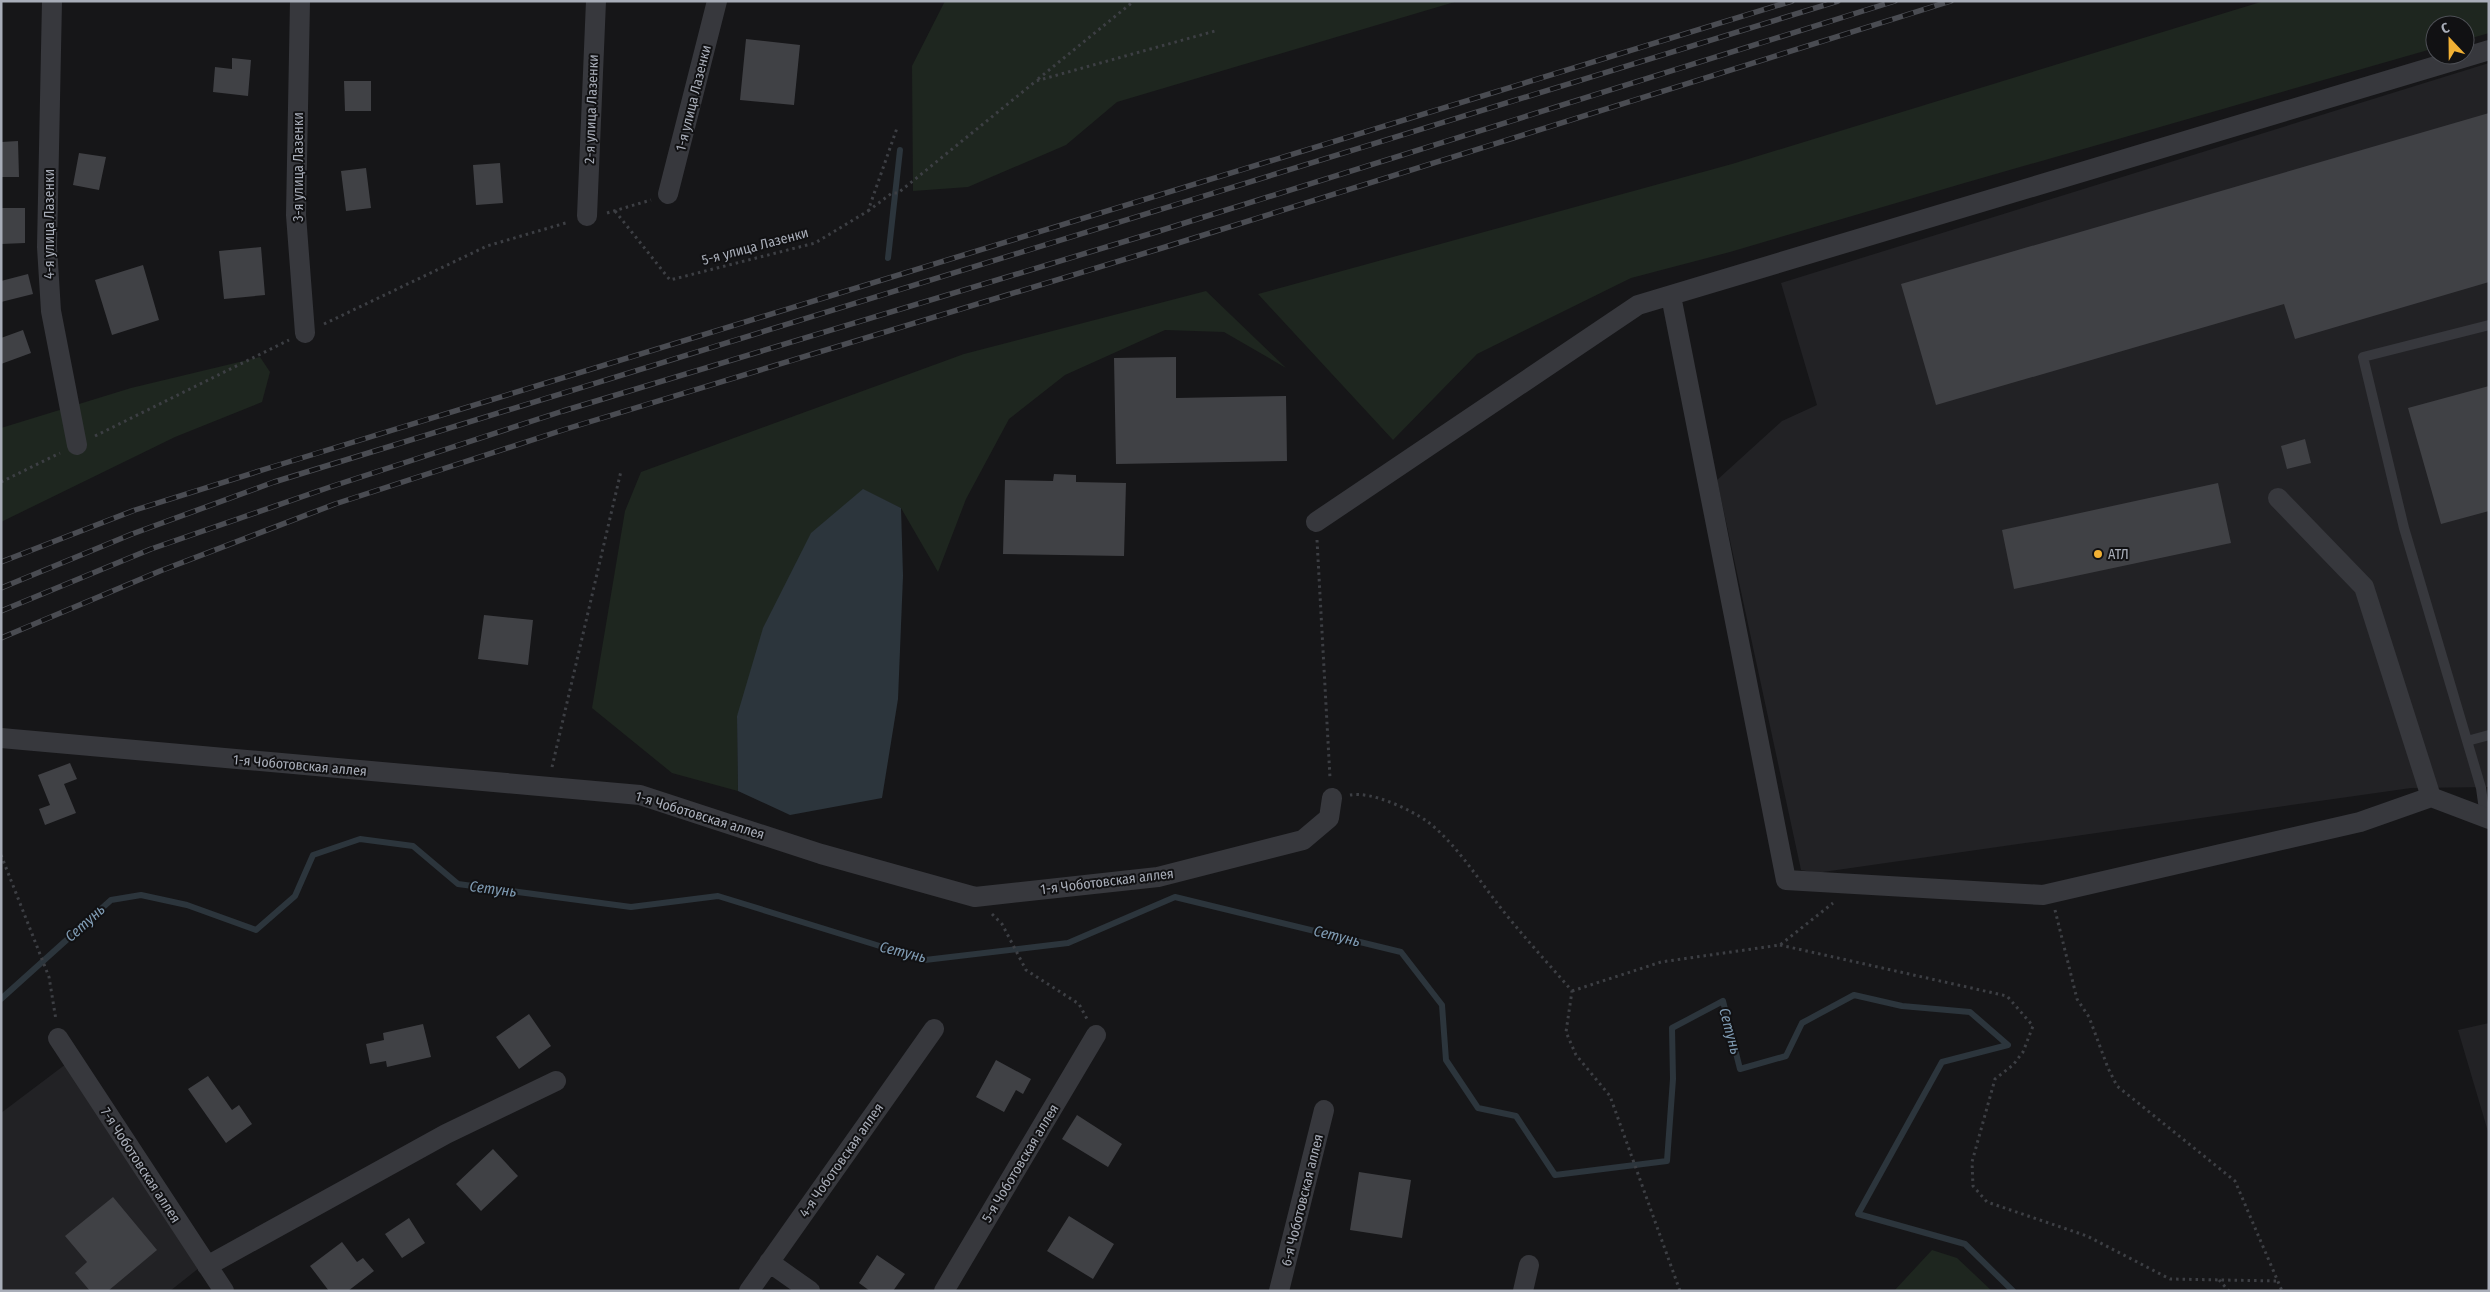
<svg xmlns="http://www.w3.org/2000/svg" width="2490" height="1292" viewBox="0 0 2490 1292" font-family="'Fira Sans Condensed',sans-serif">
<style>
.built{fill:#222225}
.green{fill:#1e261f}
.water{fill:#2c353c}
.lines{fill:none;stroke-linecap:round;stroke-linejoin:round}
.stream{stroke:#2c353c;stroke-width:6}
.building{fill:#404145}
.path{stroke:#3d3f44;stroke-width:3;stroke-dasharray:2.5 4;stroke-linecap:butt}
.lane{stroke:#37383d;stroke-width:10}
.street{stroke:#37383d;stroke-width:20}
.rail-casing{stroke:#4a4c52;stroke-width:5.5}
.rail{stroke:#111113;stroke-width:4;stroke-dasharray:11;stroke-linecap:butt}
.poi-dot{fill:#f2b134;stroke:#111113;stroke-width:2}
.labels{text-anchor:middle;stroke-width:4;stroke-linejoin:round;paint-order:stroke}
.street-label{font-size:14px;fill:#a8adb8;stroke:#111113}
.poi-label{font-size:14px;fill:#a8adb8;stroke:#111113;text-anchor:start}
.water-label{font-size:15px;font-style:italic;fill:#7f9bb3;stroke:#111113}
</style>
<rect width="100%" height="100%" fill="#161618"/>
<!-- built -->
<path class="built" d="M 2489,63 L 2489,787 L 2411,788 L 1816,873 L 1801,870 L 1717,480 L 1782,421 L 1817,405 L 1781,283 Z
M 2489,1023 L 2489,1135 L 2458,1030 Z
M 66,1064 L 199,1268 L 170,1291 L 1,1291 L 1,1113 Z"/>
<!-- green -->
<path class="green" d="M 945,1 L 1458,1 L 1117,102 L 1066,145 L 968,187 L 913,191 L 912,66 Z
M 2264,1 L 2489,1 L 2489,33 L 2465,40 L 2465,25 L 2435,25 L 2435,48 L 1961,184 L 1730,252 L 1631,278 L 1477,354 L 1393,440 L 1258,294 L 1732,164 Z
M 1206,291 L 1286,368 L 1224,332 L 1165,330 L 1065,375 L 1009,419 L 966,499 L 938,572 L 901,508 L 863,490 L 737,716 L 738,791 L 672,773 L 592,708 L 625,511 L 641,472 L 964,354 Z
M 260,357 L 270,372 L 262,402 L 175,437 L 1,522 L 1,428 L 131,388 Z
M 1932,1250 L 1957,1258 L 1992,1291 L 1894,1291 Z"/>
<!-- water -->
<path class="water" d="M 863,489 L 901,508 L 903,576 L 898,699 L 882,798 L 790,815 L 738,791 L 737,716 L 763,628 L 811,533 Z"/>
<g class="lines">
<!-- stream -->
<path class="stream" d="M 888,258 L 900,150
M 1,999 L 111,900 L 141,895 L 187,905 L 256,930 L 295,896 L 313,855 L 360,839 L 413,846 L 458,884 L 631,907 L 718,896 L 925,960 L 1068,943 L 1175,897 L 1401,952 L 1442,1005 L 1446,1060 L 1478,1108 L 1516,1116 L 1555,1175 L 1667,1161 L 1673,1079 L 1672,1028 L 1723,1001 L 1740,1069 L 1786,1056 L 1802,1023 L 1854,995 L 1902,1006 L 1970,1012 L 2008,1045 L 1942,1062 L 1858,1214 L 1965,1244 L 2013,1291"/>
</g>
<!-- building -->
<path class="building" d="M 746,39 L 800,45 L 794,105 L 740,100 Z
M 232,58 L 251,60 L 248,96 L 213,92 L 215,67 L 232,69 Z
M 344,81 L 371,81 L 371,111 L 345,111 Z
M 2489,113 L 2489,282 L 2295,339 L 2284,304 L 1936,405 L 1901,284 Z
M 18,141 L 19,177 L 1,177 L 1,142 Z
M 79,153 L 106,157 L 99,190 L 73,185 Z
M 500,163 L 503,203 L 476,205 L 473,165 Z
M 366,168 L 371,208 L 346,211 L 341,171 Z
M 1,208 L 25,208 L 25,243 L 1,244 Z
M 261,247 L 265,295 L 224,299 L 219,251 Z
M 143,265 L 159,320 L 112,335 L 95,280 Z
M 28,274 L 33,294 L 1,302 L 1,281 Z
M 23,330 L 31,353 L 1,364 L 1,338 Z
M 1176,357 L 1176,398 L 1286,396 L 1287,461 L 1116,464 L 1114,358 Z
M 2489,386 L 2489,511 L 2441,524 L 2408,408 Z
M 2305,439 L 2311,463 L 2287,469 L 2281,446 Z
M 1054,474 L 1076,475 L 1076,482 L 1126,483 L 1124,556 L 1003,554 L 1005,480 L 1053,481 Z
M 2218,483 L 2231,543 L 2014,589 L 2002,530 Z
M 484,615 L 533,620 L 528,665 L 478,659 Z
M 70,763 L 77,779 L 64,784 L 76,813 L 45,825 L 39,809 L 50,805 L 38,775 Z
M 529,1014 L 551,1046 L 519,1069 L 496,1037 Z
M 423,1024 L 431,1057 L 387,1067 L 386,1061 L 370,1064 L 366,1044 L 384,1040 L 383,1033 Z
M 996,1060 L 1031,1079 L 1023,1094 L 1016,1090 L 1004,1112 L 976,1097 Z
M 208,1076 L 232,1110 L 239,1105 L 252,1124 L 226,1143 L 188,1089 Z
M 1077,1115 L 1122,1144 L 1108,1167 L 1062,1139 Z
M 493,1149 L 518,1176 L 481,1211 L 456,1184 Z
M 1359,1172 L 1411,1180 L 1402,1238 L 1350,1230 Z
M 113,1197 L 157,1250 L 108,1291 L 90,1291 L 75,1273 L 87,1262 L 65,1236 Z
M 1069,1216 L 1114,1244 L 1093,1279 L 1047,1251 Z
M 409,1218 L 425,1243 L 402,1258 L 385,1234 Z
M 342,1242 L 357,1262 L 363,1258 L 374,1271 L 348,1291 L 329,1291 L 310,1266 Z
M 877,1255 L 905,1274 L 893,1291 L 870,1291 L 859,1283 Z"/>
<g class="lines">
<!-- path -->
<path class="path" d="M 1038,79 L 1134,1
M 615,211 L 670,280 L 815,243 L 868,211 L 897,128
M 868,211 L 892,193 L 898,193 L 1036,81 L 1215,31
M 607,213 L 651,200
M 324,324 L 487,246 L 569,222
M 95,436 L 289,340
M 1,482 L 60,453
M 1317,540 L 1330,778
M 552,767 L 621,471
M 1350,795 C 1371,791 1410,809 1428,822 C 1455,843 1476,876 1497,903 C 1520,933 1547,962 1572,991 L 1566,1032 L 1576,1055 L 1610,1096 L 1680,1291
M 1,855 L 49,977 L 56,1020
M 2055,910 L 2077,999 L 2089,1017 L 2108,1068 L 2117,1086 L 2235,1181 L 2282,1291
M 992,914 L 1002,924 L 1026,970 L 1079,1004 L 1087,1019
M 1780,945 L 2007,996 L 2033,1026 L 2023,1052 L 2013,1065 L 1995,1079 L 1972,1162 L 1973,1186 L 1987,1202 L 2087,1236 L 2170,1279 L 2277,1281
M 1572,991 L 1661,962 L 1780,945 L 1833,903
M 2219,1280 L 2229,1291"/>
<!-- lane -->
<path class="lane" d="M 2467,741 L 2489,735
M 2485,817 L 2481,788 L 2404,528 L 2363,357 L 2489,325"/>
<!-- street -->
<path class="street" d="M 52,1 L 47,247 L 51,311 L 77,445
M 300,1 L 296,215 L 305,333
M 668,194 L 717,1
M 587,216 L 596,1
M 1671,296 L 1786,880 L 2043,895 L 2360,822 L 2431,797
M 2278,498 L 2364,587 L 2431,797
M 1316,522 L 1638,305 L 2489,50
M 1,738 L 640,795 L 821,854 L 975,897 L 1158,877 L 1303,840 L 1329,818 L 1332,798
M 2431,797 L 2489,819
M 58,1038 L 224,1291
M 769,1262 L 810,1291
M 207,1266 L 446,1134 L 556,1081
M 749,1291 L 934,1029
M 944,1291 L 1096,1035
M 1279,1291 L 1324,1110
M 1523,1291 L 1529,1265"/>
<!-- rail casing -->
<g class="rail-casing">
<path id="rail" d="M 1,562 L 135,510 L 272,467 L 1792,1
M 1,588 L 132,534 L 274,482 L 1838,1
M 1,611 L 151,549 L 330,487 L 563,411 L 1156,232 L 1895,1
M 1,638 L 160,571 L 335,504 L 566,429 L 1162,248 L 1951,1"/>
</g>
<!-- rail -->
<use href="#rail" class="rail"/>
</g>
<!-- markers -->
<circle class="poi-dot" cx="2098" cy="554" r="5"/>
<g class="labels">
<!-- street labels -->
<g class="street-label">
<text transform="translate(693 98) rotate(-76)" y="5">1-я улица Лазенки</text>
<text transform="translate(591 109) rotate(-88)" y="5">2-я улица Лазенки</text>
<text transform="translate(298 167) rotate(-90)" y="5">3-я улица Лазенки</text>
<text transform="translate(49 224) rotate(-90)" y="5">4-я улица Лазенки</text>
<text transform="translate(755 246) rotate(-15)" y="5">5-я улица Лазенки</text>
<text transform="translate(300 765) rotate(5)" y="5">1-я Чоботовская аллея</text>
<text transform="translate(700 815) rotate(17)" y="5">1-я Чоботовская аллея</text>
<text transform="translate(1107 881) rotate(-7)" y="5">1-я Чоботовская аллея</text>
<text transform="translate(841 1160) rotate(-55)" y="5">4-я Чоботовская аллея</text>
<text transform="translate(1020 1163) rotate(-59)" y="5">5-я Чоботовская аллея</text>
<text transform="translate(141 1165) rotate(57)" y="5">7-я Чоботовская аллея</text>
<text transform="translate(1302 1200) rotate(-76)" y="5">6-я Чоботовская аллея</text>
</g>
<!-- poi labels -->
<g class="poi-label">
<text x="2108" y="559">АТЛ</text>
</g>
<!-- water labels -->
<g class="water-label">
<text transform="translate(493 889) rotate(7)" y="5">Сетунь</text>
<text transform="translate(85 923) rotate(-42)" y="5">Сетунь</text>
<text transform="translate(1337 936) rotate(14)" y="5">Сетунь</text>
<text transform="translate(903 952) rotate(14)" y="5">Сетунь</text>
<text transform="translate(1730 1031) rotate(75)" y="5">Сетунь</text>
</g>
</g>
<!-- border -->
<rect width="2490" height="1292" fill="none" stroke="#a8adb8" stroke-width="5"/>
<!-- north arrow -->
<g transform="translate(2450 40) rotate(338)"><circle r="24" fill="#111113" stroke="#4d4f55"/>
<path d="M0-4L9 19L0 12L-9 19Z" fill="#f2b134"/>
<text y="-8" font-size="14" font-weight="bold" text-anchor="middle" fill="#a8adb8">С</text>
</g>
</svg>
